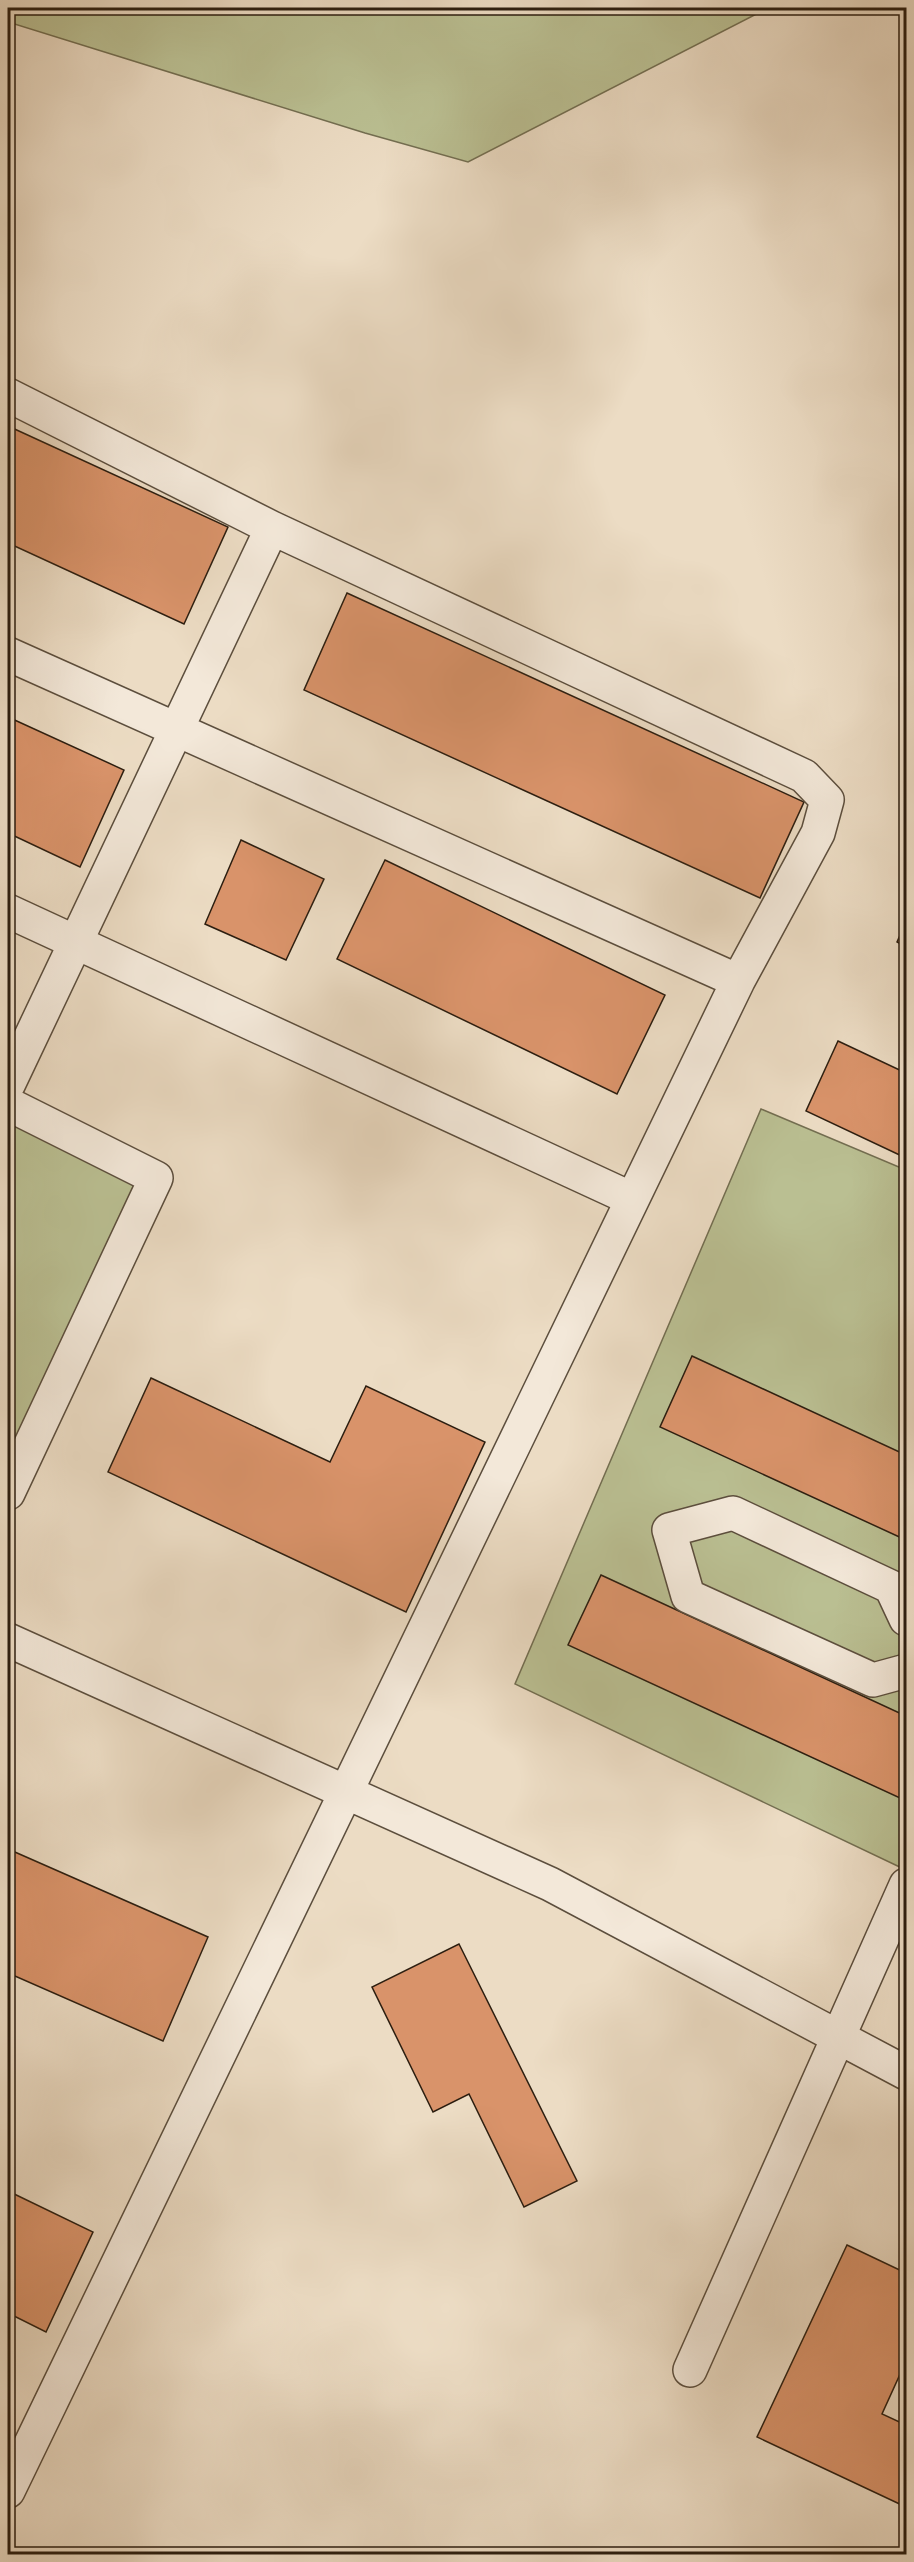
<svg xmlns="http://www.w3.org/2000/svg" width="914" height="2562" viewBox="0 0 914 2562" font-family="Vollkorn,serif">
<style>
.green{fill:#babf92;stroke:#736e51;stroke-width:1.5}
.building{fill:#d9936a;stroke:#2c1e10;stroke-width:1.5}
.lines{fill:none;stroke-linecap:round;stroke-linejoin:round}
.minor-casing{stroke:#5c4e3d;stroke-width:36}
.minor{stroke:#f3e8d9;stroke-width:33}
</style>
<rect width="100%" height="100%" fill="#ecdcc4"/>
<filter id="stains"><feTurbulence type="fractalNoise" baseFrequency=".00333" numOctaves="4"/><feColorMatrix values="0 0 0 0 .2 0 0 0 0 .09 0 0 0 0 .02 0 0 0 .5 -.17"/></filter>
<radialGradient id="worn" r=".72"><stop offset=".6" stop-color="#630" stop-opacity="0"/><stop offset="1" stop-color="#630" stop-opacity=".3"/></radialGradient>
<!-- green -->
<path class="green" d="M 8,8 L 768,8 L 468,162 L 365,133 L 8,22 Z
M 761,1109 L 906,1170 L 906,1870 L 515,1684 Z
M 8,1122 L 140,1186 L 8,1459 Z"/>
<!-- building -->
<path class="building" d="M 8,426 L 228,527 L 184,624 L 8,543 Z
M 347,593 L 804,802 L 760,898 L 304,690 Z
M 8,717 L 124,770 L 80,867 L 8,833 Z
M 241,840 L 324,879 L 286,960 L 205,924 Z
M 385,860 L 665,995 L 617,1094 L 337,959 Z
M 906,922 L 906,947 L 897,942 Z
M 838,1041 L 906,1073 L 906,1158 L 806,1111 Z
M 692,1356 L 906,1455 L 906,1540 L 660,1427 Z
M 151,1378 L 330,1462 L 366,1386 L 485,1442 L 406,1612 L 108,1472 Z
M 601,1575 L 906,1716 L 906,1783 L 900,1798 L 568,1645 Z
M 8,1849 L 208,1937 L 163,2041 L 8,1973 Z
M 459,1944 L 577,2181 L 524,2207 L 469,2094 L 433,2112 L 372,1987 Z
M 8,2191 L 93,2232 L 46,2332 L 8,2313 Z
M 847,2245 L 906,2273 L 906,2361 L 882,2414 L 906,2425 L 906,2507 L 757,2437 Z"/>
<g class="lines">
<!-- minor casing -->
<g class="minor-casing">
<path id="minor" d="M 8,395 L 272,528 L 804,776 L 827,800 L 818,833 L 738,981 L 8,2491
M 8,654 L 738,981
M 8,911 L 632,1199
M 8,1085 L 272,528
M 8,1104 L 156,1178 L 8,1493
M 906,1619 L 891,1587 L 733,1513 L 669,1530 L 688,1596 L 873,1680 L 906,1671
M 8,1640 L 550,1884 L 906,2073
M 690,2370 L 906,1885"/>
</g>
<!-- minor -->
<use href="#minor" class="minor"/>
</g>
<!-- margin -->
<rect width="914" height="2562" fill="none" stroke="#ecdcc4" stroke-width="30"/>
<rect x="9" y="9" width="896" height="2544" fill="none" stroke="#2c1e10" stroke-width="3"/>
<rect x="15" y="15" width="884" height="2532" fill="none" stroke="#2c1e10" stroke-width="1.5"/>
<rect width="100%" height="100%" filter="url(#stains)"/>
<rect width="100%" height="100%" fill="url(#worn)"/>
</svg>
